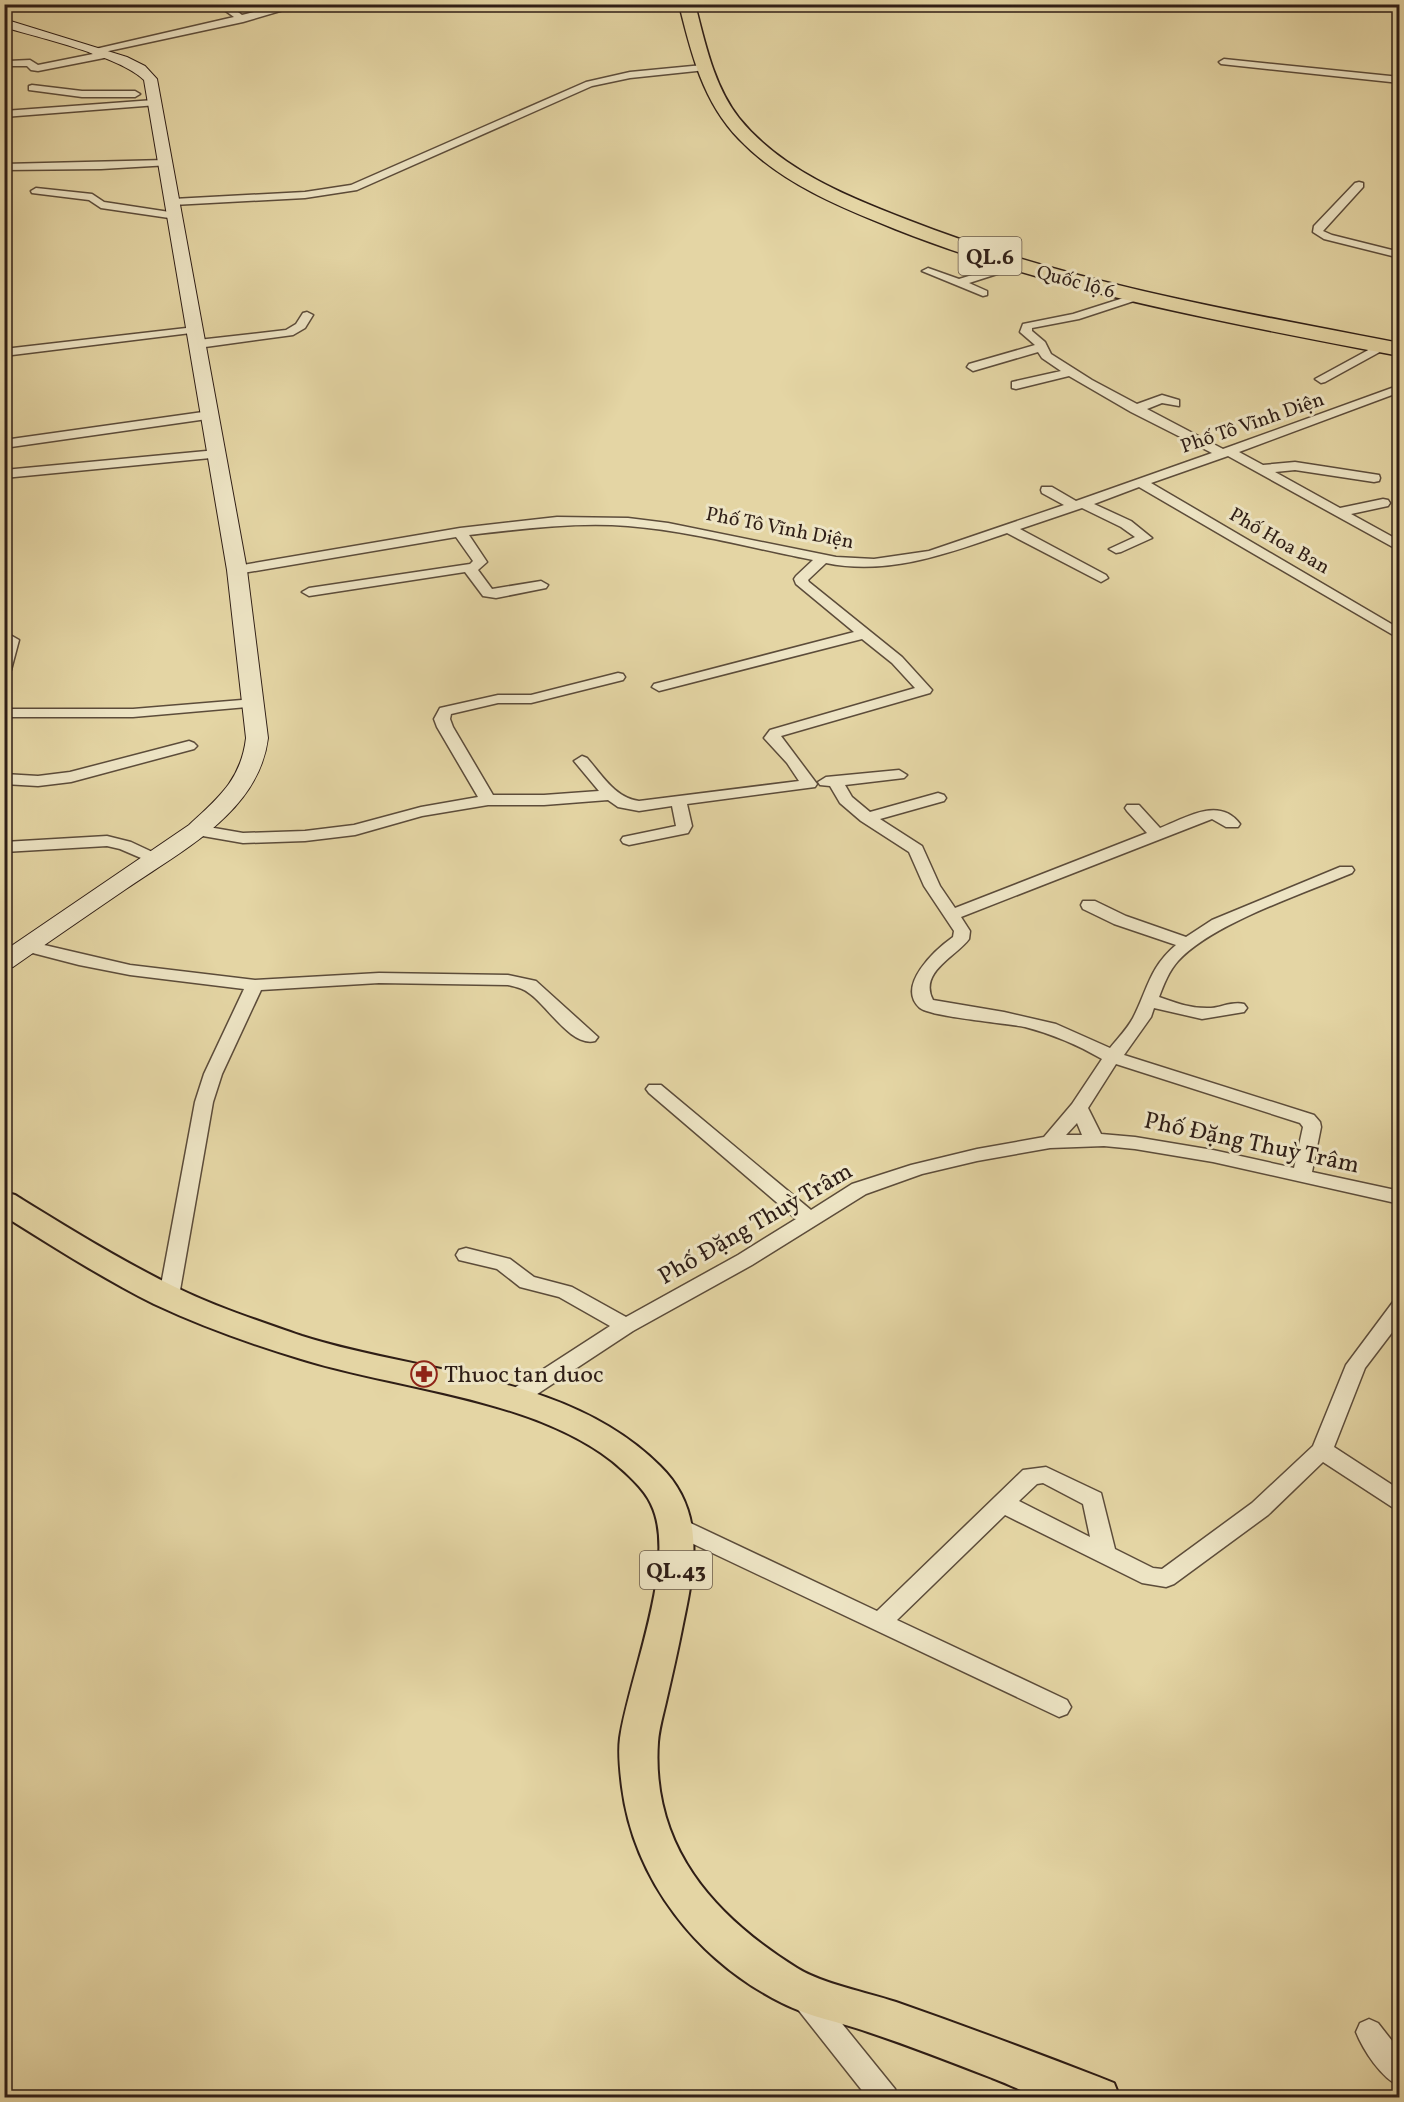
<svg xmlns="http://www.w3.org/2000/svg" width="1404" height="2102" viewBox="0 0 1404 2102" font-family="Vollkorn,serif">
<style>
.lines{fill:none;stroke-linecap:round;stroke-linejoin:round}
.street-casing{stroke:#5c4c3a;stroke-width:3}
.secondary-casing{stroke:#2f1e16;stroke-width:2}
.primary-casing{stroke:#2f1e16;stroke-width:4}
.highway-casing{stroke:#2f1e16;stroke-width:3}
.street{fill:#ede4c4;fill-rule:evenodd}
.secondary{fill:#ede4c4;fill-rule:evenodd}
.primary{fill:#e4d5a4;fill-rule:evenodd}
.highway{fill:#e4d5a4;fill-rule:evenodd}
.labels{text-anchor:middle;stroke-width:6;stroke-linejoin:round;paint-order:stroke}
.far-street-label{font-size:20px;fill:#2f1e16;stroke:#ede4c4}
.shield{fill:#ede4c4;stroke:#68594a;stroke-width:1.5}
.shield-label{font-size:22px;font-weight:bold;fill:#2f1e16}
.street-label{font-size:24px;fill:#2f1e16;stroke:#ede4c4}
.poi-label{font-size:24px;fill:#2f1e16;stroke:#ede4c4;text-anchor:start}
</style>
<rect width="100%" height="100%" fill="#e4d5a4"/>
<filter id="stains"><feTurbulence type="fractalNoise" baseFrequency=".00333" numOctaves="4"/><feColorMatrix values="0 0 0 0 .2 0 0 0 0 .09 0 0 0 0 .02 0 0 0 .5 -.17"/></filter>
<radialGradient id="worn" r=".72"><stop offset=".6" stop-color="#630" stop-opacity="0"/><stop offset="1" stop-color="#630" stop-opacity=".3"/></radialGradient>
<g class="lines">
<!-- street casing -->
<g class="street-casing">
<path id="street" d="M 216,4 L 227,4 L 242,15 L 287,4 L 304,4 L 243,22 L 104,52 L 109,55 L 104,58 L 38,71 L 31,70 L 27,66 L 4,66 L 5,62 L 8,61 L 30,60 L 38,65 L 93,54 L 89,52 L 91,50 L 234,17 Z
M 1224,59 L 1400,77 L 1400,83 L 1221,64 L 1219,62 Z
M 703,65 L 708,68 L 706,70 L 630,78 L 592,86 L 357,190 L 305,198 L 173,205 L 168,202 L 173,199 L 305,192 L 351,185 L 586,82 L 630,72 Z
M 32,85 L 82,91 L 135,91 L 140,94 L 135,97 L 82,97 L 29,90 L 29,86 Z
M 154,100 L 159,103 L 157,105 L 4,117 L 4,111 Z
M 166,160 L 171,163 L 170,165 L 101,169 L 4,170 L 4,164 Z
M 1359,182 L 1363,183 L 1363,187 L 1323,231 L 1332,235 L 1400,252 L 1400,258 L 1324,239 L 1313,232 L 1314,226 L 1355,183 Z
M 36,188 L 92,194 L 104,202 L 176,213 L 181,216 L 176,219 L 101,208 L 89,200 L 32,193 L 31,191 Z
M 1015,262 L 1019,263 L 1019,267 L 969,283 L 987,291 L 987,295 L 983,296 L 922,271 L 928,268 L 959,279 Z
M 1136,294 L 1140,295 L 1140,299 L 1079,319 L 1032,328 L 1032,331 L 1045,342 L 1051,354 L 1092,380 L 1137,404 L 1162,395 L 1179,400 L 1179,406 L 1162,403 L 1147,409 L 1223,449 L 1400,385 L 1400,392 L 1239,452 L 1263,465 L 1295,462 L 1379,475 L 1380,478 L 1379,481 L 1374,482 L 1295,470 L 1275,472 L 1340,508 L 1383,499 L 1388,500 L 1390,503 L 1388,506 L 1351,514 L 1400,541 L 1400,551 L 1228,456 L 1151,483 L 1400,629 L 1400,639 L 1139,487 L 1094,504 L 1131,521 L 1152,538 L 1121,552 L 1116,553 L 1109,549 L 1135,537 L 1121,527 L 1082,508 L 1020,529 L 1106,575 L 1108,578 L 1101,582 L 1007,533 C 949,553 889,576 826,563 L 808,580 L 809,582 L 902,657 L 932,690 L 930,693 L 781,736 L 817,784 L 815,787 L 687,804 L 692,826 L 688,833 L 629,845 L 623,843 L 621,840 L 623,837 L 676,826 L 672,806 L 639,811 L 618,807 L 608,800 L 544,805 L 488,805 L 422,816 L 355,835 L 305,841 L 243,843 L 197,835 L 189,830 L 197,825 L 243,833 L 305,831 L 354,825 L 421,807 L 478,797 L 437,727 L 434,719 L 440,708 L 498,695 L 531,695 L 618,673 L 623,674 L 625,677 L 623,680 L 531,703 L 498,703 L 451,714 L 450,719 L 453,727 L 493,795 L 544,795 L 599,791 L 574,761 L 582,756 L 587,758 C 602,775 615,798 639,801 L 799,781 L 787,763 L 764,738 L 770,730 L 915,688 L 892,663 L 862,639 L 659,691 L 652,687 L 654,684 L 854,632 L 796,584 L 794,579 L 796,576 L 813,560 C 752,548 690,531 628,526 C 575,522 522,529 469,535 L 487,562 L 478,570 L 492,589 L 541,581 L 548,585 L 546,588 L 496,598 L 483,596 L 465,572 L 309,596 L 302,592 L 309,588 L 470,564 L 473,561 L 456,537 L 237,574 L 230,570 L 237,566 L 460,528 L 557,517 L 628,518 L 668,523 L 836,557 L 874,559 L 929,551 L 1064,505 L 1042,493 L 1041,490 L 1042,487 L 1052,487 L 1076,501 L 1212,453 L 1131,412 L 1069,376 L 1016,389 L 1012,388 L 1012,382 L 1061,371 L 1042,358 L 1038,352 L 973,371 L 967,367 L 969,364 L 1035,345 L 1020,332 L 1023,324 L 1073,314 Z
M 307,312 L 313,315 L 305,328 L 293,335 L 198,348 L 192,344 L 198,340 L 286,330 L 296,324 L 303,313 Z
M 195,327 L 199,328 L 199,332 L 4,356 L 4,349 Z
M 1383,342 L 1387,344 L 1387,348 L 1325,382 L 1321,383 L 1315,379 Z
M 210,411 L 214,412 L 216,415 L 214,418 L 4,448 L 4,440 Z
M 217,450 L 221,451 L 223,454 L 221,457 L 4,478 L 4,470 Z
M 12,636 L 19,640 L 11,670 L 4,674 L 4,641 L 7,637 Z
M 254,699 L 259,700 L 261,703 L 259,706 L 133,717 L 4,717 L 4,709 L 133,709 Z
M 189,741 L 194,743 L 197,746 L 194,749 L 71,782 L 38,786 L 4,784 L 4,774 L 38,776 L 70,772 Z
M 899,770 L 907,775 L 904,778 L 845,785 L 852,797 L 870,812 L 938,793 L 944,795 L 946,798 L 944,801 L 880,819 L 922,846 L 940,886 L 955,908 L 1147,833 L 1127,811 L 1125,808 L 1127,805 L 1139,805 L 1160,828 C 1186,818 1219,796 1240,824 L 1238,827 L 1226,827 L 1212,819 L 961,917 L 970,931 L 969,939 C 957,956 918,972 933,1000 L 1004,1012 L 1056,1024 L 1110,1048 C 1118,1038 1127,1029 1133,1018 C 1148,989 1149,968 1176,945 L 1114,924 L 1083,909 L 1081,905 L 1083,901 L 1095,901 L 1126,916 L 1186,937 L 1212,920 L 1340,867 L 1352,867 L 1354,870 L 1352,873 C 1303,894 1213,923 1178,961 C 1169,971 1164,984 1159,997 C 1176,1003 1192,1009 1211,1008 C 1222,1007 1233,1001 1244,1004 L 1247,1008 L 1244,1012 L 1202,1019 L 1154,1008 L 1151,1017 L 1124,1055 L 1314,1115 L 1320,1122 L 1321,1127 L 1312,1172 L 1400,1191 L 1400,1204 L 1213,1162 L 1135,1149 L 1104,1146 L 1050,1148 L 977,1161 L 922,1174 L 866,1194 L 752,1265 L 633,1331 L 519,1406 L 512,1408 L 505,1406 L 501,1400 L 505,1394 L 610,1326 L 559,1297 L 520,1287 L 497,1269 L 459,1260 L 456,1255 L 459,1250 L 466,1248 L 510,1259 L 534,1277 L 572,1287 L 626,1317 L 738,1255 L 796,1219 L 649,1093 L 646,1089 L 649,1085 L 661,1085 L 811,1210 L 852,1184 L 911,1165 L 977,1149 L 1044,1137 L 1072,1104 L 1102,1059 C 1078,1045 1052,1034 1025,1027 C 1005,1023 932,1017 920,1008 C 895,986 936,949 953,937 L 954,931 L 924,886 L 909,852 L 861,821 L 840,803 L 830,786 L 820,785 L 818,782 L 826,777 ZM 1116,1064 L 1300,1123 L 1303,1127 L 1294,1168 L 1213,1150 L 1135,1137 L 1101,1134 L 1088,1108 ZM 1077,1123 L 1082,1135 L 1066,1135 Z
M 107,836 L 131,842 L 161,856 L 163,859 L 155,864 L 120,849 L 107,846 L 4,852 L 4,842 Z
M 27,941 L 130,965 L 255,980 L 379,973 L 508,975 L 536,981 L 598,1037 L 595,1041 C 569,1048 543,997 522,989 C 518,987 512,986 508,985 L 379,983 L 261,990 L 222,1074 L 213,1102 L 179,1296 L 176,1301 L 169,1303 L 162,1301 L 159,1296 L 195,1102 L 204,1074 L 244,989 L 130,975 L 79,965 L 21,950 L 18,946 L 21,942 Z
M 1400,1300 L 1400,1322 L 1365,1368 L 1334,1447 L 1400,1490 L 1400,1509 L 1392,1507 L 1323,1462 L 1268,1515 L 1174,1584 L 1166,1587 L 1142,1583 L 1005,1515 L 897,1620 L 1067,1700 L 1071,1707 L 1067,1714 L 1059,1717 L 666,1531 L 663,1525 L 666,1519 L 674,1516 L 682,1519 L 877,1611 L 1023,1470 L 1046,1467 L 1101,1493 L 1115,1549 L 1153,1568 L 1162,1569 L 1252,1503 L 1313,1446 L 1346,1365 L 1393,1302 ZM 1043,1483 L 1083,1504 L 1090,1537 L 1019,1501 L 1037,1484 Z
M 805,1986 L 814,1989 L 895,2089 L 898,2098 L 868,2098 L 796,2007 L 792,1998 L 796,1989 Z
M 1369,2019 L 1378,2023 L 1400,2051 L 1400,2086 C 1382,2079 1363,2050 1356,2032 L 1360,2023 Z"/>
</g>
<!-- secondary casing -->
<g class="secondary-casing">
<path id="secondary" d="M 4,19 L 127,57 L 145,66 L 157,79 L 247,570 L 268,738 C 259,812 181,851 126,889 C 88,915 50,941 13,967 L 4,969 L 4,951 L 189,825 C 218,798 241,780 246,738 L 227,570 L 144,80 C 120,56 39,38 4,27 Z"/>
</g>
<!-- primary casing -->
<g class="primary-casing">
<path id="primary" d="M 4,1192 L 15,1195 C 67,1227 120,1260 175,1287 C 216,1307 259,1321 302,1336 C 420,1374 567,1373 660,1466 C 706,1511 695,1567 683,1624 C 678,1650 672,1676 666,1702 C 663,1715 659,1729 658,1742 C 651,1847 714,1916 797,1968 C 823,1984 866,1992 896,2002 C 964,2026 1032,2051 1099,2077 L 1114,2083 L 1120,2098 C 1097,2098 1070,2101 1046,2098 C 1028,2095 1009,2084 992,2078 C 951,2062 910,2046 868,2032 C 840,2022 809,2017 782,2003 C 698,1961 634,1881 622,1787 C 620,1771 618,1753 620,1738 C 629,1676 679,1560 651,1504 C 644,1488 625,1472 612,1461 C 532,1398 397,1389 301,1359 C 251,1344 201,1326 154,1304 C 102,1278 54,1247 4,1216 Z"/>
</g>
<!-- highway casing -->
<g class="highway-casing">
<path id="highway" d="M 679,4 L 695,4 C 705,43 714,86 739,118 C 781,170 848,197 908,220 C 1066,282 1233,311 1400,343 L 1400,356 C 1229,323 1057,293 895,229 C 840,207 781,183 739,139 C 703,102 691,53 679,4 Z"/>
</g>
<!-- street -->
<use href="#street" class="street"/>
<!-- secondary -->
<use href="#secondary" class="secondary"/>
<!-- primary -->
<use href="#primary" class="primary"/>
<!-- highway -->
<use href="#highway" class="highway"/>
</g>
<!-- icons -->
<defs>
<g id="pharmacy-ring" transform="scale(1.35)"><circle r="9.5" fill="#ede4c4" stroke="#8f2418" stroke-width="1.5"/><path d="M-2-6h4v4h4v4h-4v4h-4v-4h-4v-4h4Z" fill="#8f2418"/></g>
</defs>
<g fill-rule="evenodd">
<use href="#pharmacy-ring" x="424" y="1374"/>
</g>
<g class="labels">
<!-- far-street labels -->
<g class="far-street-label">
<text transform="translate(1076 281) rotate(15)" y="7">Quốc lộ 6</text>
<text transform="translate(1252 422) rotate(-19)" y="7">Phố Tô Vĩnh Diện</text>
<text transform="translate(780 527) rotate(11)" y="7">Phố Tô Vĩnh Diện</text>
<text transform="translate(1280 540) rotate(30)" y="7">Phố Hoa Ban</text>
</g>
<!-- shield labels -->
<g class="shield">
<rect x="958.5" y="237" width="63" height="38" rx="4.5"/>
<rect x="640" y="1551" width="72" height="38" rx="4.5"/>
</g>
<g class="shield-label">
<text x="990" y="264">QL.6</text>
<text x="676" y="1578">QL.43</text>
</g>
<!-- street labels -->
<g class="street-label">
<text transform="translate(1252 1142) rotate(12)" y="8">Phố Đặng Thuỳ Trâm</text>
<text transform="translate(755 1223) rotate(-30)" y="8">Phố Đặng Thuỳ Trâm</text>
</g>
<!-- poi labels -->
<g class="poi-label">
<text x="444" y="1382">Thuoc tan duoc</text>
</g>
</g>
<!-- margin -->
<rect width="1404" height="2102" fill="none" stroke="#e4d5a4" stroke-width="24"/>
<rect x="6" y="6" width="1392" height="2090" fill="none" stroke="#2f1e16" stroke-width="3"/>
<rect x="12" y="12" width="1380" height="2078" fill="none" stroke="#2f1e16" stroke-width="1.5"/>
<rect width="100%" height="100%" filter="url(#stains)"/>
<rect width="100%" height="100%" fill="url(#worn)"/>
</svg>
